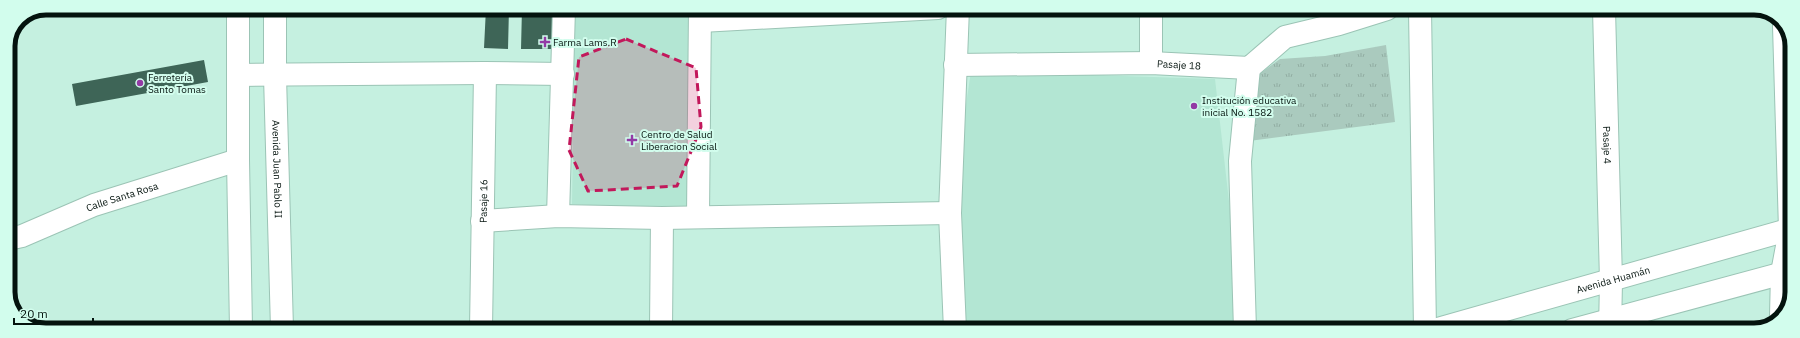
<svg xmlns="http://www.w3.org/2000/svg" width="1800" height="338" viewBox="0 0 1800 338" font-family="'IBM Plex Sans',sans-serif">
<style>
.built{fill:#b3e6d3}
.grass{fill:url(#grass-tufts)}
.building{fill:#3e6557}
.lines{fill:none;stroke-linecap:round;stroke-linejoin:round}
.minor-casing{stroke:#9bc4b5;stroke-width:24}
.secondary-casing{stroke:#9bc4b5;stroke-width:24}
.primary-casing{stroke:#9bc4b5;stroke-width:24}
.minor{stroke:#fff;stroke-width:22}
.secondary{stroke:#fff;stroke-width:22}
.primary{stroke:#fff;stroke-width:22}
.marked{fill:#c2185b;fill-opacity:0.2;stroke:#c2185b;stroke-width:3;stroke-dasharray:8 5;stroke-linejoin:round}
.poi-dot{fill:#933aa5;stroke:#d2fded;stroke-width:1.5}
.labels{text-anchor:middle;stroke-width:4;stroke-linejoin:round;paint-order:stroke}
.poi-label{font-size:10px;fill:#04130e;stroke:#d2fded;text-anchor:start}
.street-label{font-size:10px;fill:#04130e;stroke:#d2fded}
.rim{fill:none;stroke:#04130e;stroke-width:5}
</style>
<defs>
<pattern id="grass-tufts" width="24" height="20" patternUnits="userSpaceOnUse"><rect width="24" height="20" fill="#aacabe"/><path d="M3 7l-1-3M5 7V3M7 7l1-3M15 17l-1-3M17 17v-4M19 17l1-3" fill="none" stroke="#91ada2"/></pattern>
</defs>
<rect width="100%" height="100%" fill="#c5f0e0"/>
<!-- built -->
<path class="built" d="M 575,8 L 692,8 L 690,211 L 572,204 Z
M 971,71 L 1215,79 L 1234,245 L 1234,330 L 960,330 L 950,213 Z"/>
<!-- grass -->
<path class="grass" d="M 1386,45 L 1395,122 L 1249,141 L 1258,75 L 1280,59 L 1325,56 Z"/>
<!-- building -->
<path class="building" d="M 486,8 L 509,8 L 508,49 L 484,48 Z
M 522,8 L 554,8 L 553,49 L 521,49 Z
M 204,60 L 208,82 L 76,106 L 72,84 Z"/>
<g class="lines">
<!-- minor casing -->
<g class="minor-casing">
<g id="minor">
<path d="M 1420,9 L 1425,330"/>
<path id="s1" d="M 1604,9 L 1611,281 L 1610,330"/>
<path d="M 701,21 L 938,8"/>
<path d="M 1151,63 L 1151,8"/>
<path id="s2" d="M 955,65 L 1151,63 L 1249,68 L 1285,37 L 1339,24 L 1387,9"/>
<path d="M 238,75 L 485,73 L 563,74"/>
<path d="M 558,216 L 564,8"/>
<path d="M 698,216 L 700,8"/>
<path d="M 482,221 L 558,216 L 662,218 L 950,213"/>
<path id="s3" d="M 8,239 L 22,236 L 94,205 L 238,160"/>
<path d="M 1781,316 L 1782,273 L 1790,230 L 1784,26"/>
<path id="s4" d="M 481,329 L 485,73"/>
<path d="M 661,330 L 662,218"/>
<path d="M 955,330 L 950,213 L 958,8"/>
<path d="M 1245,330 L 1240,161 L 1249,68"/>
</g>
</g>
<!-- secondary casing -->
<g class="secondary-casing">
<g id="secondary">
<path d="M 238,8 L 238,160 L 241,329"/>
<path id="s5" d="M 275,8 L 275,76 L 282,329"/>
</g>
</g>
<!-- primary casing -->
<g class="primary-casing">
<g id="primary">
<path id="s6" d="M 1434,330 L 1791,229"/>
<path d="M 1572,330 L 1791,271"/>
</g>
</g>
<!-- minor -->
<use href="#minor" class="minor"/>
<!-- secondary -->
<use href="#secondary" class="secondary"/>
<!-- primary -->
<use href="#primary" class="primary"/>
</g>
<!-- marked area -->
<path class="marked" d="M 626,39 L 696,68 L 701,127 L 677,186 L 588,191 L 569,150 L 579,57 Z"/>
<!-- markers -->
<g class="poi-dot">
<path d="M543 36h4v4h4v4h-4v4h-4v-4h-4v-4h4z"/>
<circle cx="140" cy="83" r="4"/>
<circle cx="1194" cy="106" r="4"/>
<path d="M630 134h4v4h4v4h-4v4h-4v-4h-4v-4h4z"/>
</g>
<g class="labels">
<!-- poi labels -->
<g class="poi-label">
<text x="553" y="46">Farma Lams.R</text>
<text x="148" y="81">Ferretería<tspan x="148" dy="12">Santo Tomas</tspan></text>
<text x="1202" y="104">Institución educativa<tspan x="1202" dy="12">inicial No. 1582</tspan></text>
<text x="641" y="138">Centro de Salud<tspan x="641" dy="12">Liberacion Social</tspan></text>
</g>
<!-- street labels -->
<g class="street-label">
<text dy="4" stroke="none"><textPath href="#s2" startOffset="224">Pasaje 18</textPath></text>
<text dy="4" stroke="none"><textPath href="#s1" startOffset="136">Pasaje 4</textPath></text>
<text dy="4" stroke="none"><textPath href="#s5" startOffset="161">Avenida Juan Pablo II</textPath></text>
<text dy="4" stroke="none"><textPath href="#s3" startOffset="122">Calle Santa Rosa</textPath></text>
<text dy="4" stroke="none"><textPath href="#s4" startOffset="128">Pasaje 16</textPath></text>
<text dy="4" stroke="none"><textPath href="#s6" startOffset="186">Avenida Huamán</textPath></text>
</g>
</g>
<!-- crop -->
<path d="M0 0H1800V338H0ZM46 15H1754A31 31 0 0 1 1785 46V292A31 31 0 0 1 1754 323H46A31 31 0 0 1 15 292V46A31 31 0 0 1 46 15Z" fill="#d2fded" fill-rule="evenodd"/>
<path class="rim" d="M46 15H1754A31 31 0 0 1 1785 46V292A31 31 0 0 1 1754 323H46A31 31 0 0 1 15 292V46A31 31 0 0 1 46 15Z"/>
<!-- scale -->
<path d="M14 318v6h79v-6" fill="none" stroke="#04130e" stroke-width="2"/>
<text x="20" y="318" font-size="12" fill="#04130e" stroke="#d2fded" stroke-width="3" paint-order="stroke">20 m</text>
</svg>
